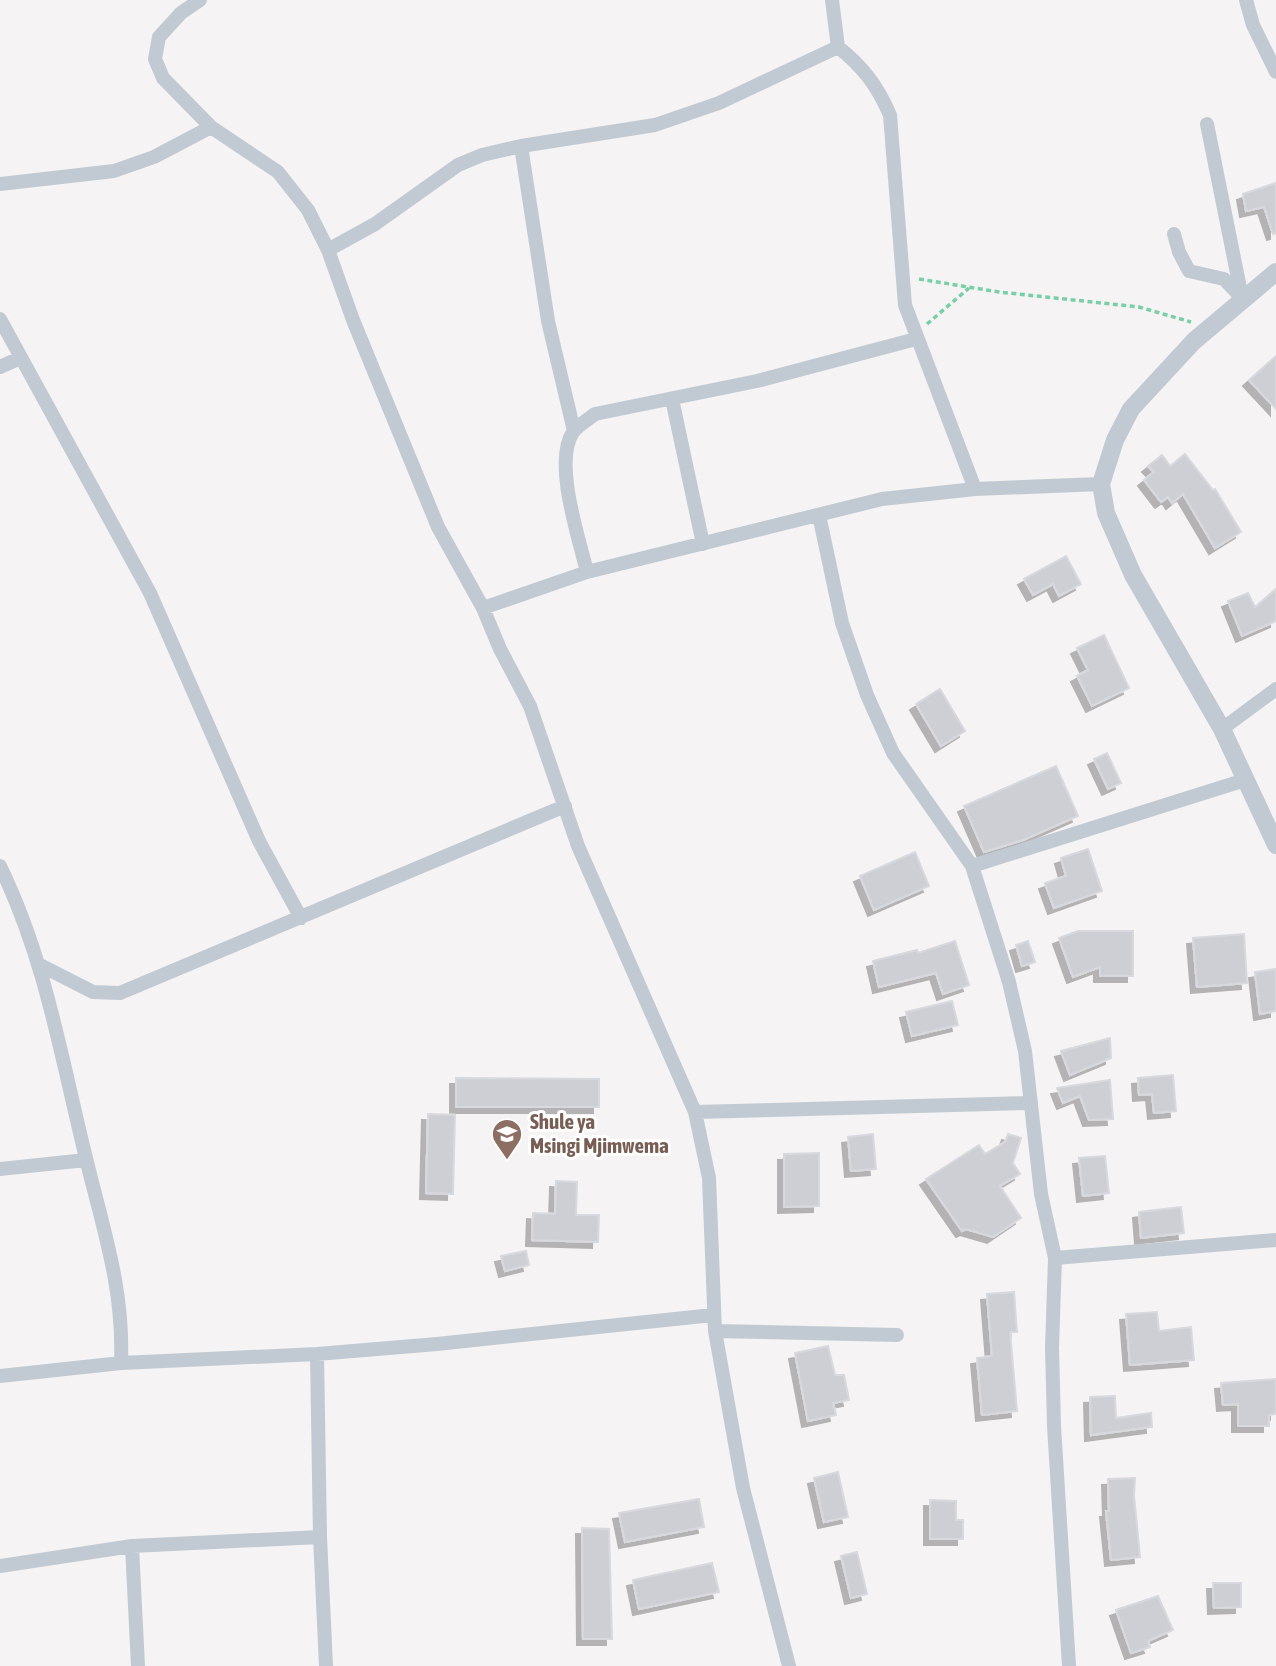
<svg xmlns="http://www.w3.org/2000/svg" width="1276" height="1666" viewBox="0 0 1276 1666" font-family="'Asap Condensed',sans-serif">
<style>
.building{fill:#cdcfd5;stroke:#d7d9de;stroke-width:2;filter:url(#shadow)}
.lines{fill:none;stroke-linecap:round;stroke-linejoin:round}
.path{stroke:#7ad0a6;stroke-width:3.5;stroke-dasharray:5 3.5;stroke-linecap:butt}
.minor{stroke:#c1cad2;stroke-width:14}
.tertiary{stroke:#c1cad2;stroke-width:18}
.labels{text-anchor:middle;stroke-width:6;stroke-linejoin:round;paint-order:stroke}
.education-label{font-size:21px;font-weight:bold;fill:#785e54;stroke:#fff;text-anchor:start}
</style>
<defs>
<filter id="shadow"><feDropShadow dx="-6" dy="6" stdDeviation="0" flood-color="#0004"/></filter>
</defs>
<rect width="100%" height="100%" fill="#f5f3f3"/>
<!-- building -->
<path class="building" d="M 1276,183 L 1276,233 L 1273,234 L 1264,207 L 1246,211 L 1243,194 Z
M 1276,356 L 1276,409 L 1249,380 Z
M 1185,454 L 1213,490 L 1215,489 L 1241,532 L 1215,548 L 1183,494 L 1172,503 L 1168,497 L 1161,502 L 1144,480 L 1154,472 L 1148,466 L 1162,455 L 1170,466 Z
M 1066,556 L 1081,584 L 1059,596 L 1053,584 L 1033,595 L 1024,579 Z
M 1276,589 L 1276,621 L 1242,636 L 1228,601 L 1248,593 L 1255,607 Z
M 1104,635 L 1129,688 L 1092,706 L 1077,676 L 1088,670 L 1077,648 Z
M 940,689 L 965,731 L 941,746 L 916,704 Z
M 1107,753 L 1121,783 L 1108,789 L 1094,759 Z
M 1056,766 L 1078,816 L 1023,840 L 984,852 L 964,806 Z
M 1088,849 L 1102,891 L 1054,908 L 1045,883 L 1066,876 L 1061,858 Z
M 915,852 L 929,886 L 874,910 L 860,876 Z
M 1078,931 L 1133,931 L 1133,976 L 1100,976 L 1100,967 L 1073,977 L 1059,938 Z
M 1244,934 L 1247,983 L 1197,987 L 1193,938 Z
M 955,941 L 969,985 L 943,994 L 936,973 L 879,987 L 873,961 L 917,950 L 918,953 Z
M 1028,941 L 1035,962 L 1022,966 L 1016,945 Z
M 1276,969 L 1276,1011 L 1260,1014 L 1255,972 Z
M 952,1001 L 958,1025 L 912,1036 L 906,1012 Z
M 1110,1038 L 1111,1058 L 1070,1075 L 1061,1051 Z
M 1173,1075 L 1176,1111 L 1154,1113 L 1152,1094 L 1139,1095 L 1138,1078 Z
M 456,1078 L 599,1079 L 599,1107 L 456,1107 Z
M 1110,1080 L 1113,1119 L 1089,1120 L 1080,1096 L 1063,1103 L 1057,1088 Z
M 428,1114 L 455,1115 L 453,1194 L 426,1193 Z
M 873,1134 L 876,1169 L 851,1171 L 848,1137 Z
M 1008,1134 L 1021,1138 L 1013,1163 L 1020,1174 L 1000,1186 L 1021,1218 L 993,1237 L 966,1229 L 962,1231 L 926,1179 L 979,1145 L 985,1154 L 1005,1142 Z
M 819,1153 L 819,1206 L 784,1207 L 784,1154 Z
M 1105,1156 L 1109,1193 L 1083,1196 L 1079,1158 Z
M 556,1181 L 577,1182 L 576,1215 L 599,1215 L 598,1242 L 532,1240 L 533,1213 L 555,1214 Z
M 1181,1207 L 1184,1233 L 1141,1238 L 1139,1212 Z
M 526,1251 L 529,1265 L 505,1271 L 501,1256 Z
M 1014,1292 L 1017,1332 L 1010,1332 L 1017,1411 L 982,1415 L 977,1358 L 992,1356 L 987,1294 Z
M 1157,1312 L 1159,1331 L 1191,1327 L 1194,1360 L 1130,1365 L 1126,1314 Z
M 828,1346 L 835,1375 L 844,1375 L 849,1400 L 833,1403 L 836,1415 L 808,1421 L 795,1353 Z
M 1276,1379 L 1276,1414 L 1269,1415 L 1269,1426 L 1238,1426 L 1238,1404 L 1223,1405 L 1221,1383 Z
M 1115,1396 L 1116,1418 L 1151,1413 L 1152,1427 L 1091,1435 L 1090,1397 Z
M 838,1472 L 848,1517 L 824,1522 L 814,1478 Z
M 1135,1478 L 1134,1495 L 1140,1557 L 1111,1560 L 1106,1511 L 1109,1511 L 1108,1479 Z
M 699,1499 L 704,1527 L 625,1542 L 619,1513 Z
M 930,1500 L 956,1501 L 956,1520 L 963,1520 L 963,1539 L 930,1539 Z
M 582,1528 L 609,1529 L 612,1639 L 583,1639 Z
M 857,1552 L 867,1594 L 851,1598 L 841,1556 Z
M 712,1563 L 719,1592 L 639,1609 L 633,1580 Z
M 1213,1583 L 1241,1583 L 1241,1607 L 1214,1608 Z
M 1158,1596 L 1173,1630 L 1148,1641 L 1150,1647 L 1131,1653 L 1116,1610 Z"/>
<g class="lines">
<!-- path -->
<path class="path" d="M 919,279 L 999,292 L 1139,307 L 1191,322
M 927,324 L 969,288"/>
<!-- minor -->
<path class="minor" d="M 200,0 L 181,13 L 159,37 L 155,59 L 163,78 L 211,127 L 278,172 L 308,210 L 328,250 L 353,320 L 438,527 L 483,608 L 500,649 L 530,706 L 578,846 L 695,1112 L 709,1178 L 715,1331 L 743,1488 L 789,1666
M 832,0 L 838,47 C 863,67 877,85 890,115 L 905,305 L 975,489
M 1246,0 L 1253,25 L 1276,72
M 1207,124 L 1242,298
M 521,146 L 548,321 L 574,431
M 0,184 L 114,171 L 154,157 L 211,127
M 1174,234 L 1179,252 L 1189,271 L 1224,279 L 1241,297
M 328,250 L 375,224 L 458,165 L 482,155 L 521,146 L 655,125 L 719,103 L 838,47
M 0,319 L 150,593 L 259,841 L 301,918
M 0,367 L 20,358
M 672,399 L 703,544
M 819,515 L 842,623 L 867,695 L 893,753 L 972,866 L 1009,982 L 1025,1051 L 1041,1194 L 1055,1258 L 1052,1348 L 1054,1426 L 1069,1666
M 587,572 C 579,538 553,462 573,432 C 578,425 589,419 595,414 L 757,381 L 916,339
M 483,608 L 587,572 L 882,499 L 975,489 L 1101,484
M 1222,729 L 1276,689
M 0,866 C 46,961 61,1057 86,1158 C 103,1229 124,1288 121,1363
M 972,866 L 1245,780
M 40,965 L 93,992 L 120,993 L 565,806
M 695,1112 L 1029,1103
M 0,1169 L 86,1160
M 1055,1258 L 1276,1240
M 715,1331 L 897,1335
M 317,1354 L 320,1537 L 326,1666
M 0,1376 L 121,1363 L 317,1354 L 437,1344 L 713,1315
M 132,1546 L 138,1666
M 0,1566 L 132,1546 L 320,1537"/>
<!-- tertiary -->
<path class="tertiary" d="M 1276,272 L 1194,341 L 1131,409 L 1115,440 L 1101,484 L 1106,513 L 1133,575 L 1222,729 L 1276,845"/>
</g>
<!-- icons -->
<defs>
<g id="school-pin" transform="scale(1.575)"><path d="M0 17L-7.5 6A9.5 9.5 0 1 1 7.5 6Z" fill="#8d6e63" stroke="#fff"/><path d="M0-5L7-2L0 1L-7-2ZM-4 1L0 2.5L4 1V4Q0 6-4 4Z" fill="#fff"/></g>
</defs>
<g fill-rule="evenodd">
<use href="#school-pin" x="507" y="1134"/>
</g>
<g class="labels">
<!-- education labels -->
<g class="education-label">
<text x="530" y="1129">Shule ya<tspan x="530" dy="24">Msingi Mjimwema</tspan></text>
</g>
</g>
</svg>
